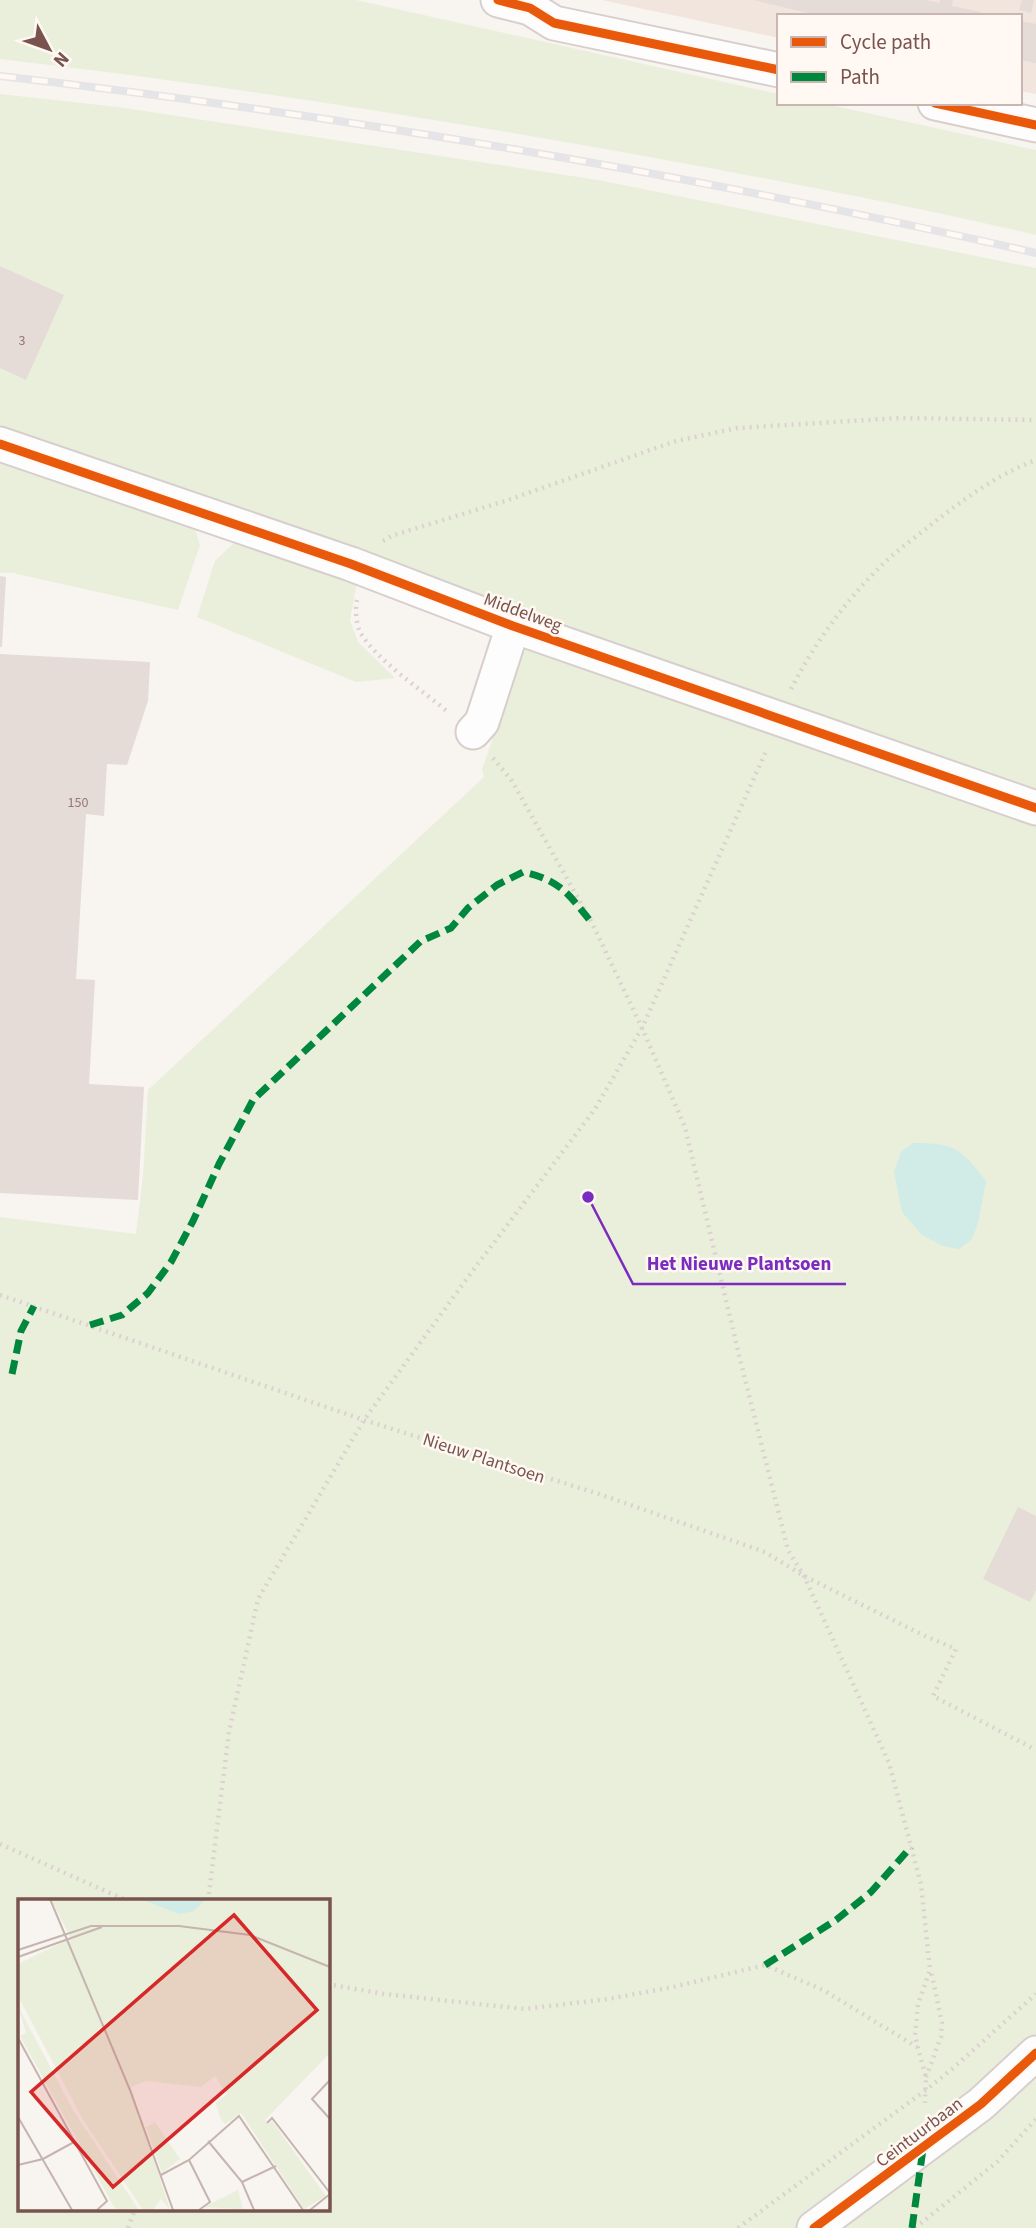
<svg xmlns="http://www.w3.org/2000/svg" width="1036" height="2228" viewBox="0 0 1036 2228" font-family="'Source Sans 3',sans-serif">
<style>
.residential{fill:#f1e5de}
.green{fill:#eaefdb;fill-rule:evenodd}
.water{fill:#d1ebe7}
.building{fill:#e5dbd7}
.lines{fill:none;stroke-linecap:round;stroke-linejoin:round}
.minor-casing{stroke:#d8cfcc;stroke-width:37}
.path{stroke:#dbd2d0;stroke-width:4.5;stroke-dasharray:2 5;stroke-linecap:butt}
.minor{stroke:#fefdfd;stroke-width:33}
.rail-casing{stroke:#e5e4e7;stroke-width:8}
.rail{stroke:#fff8f3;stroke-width:5;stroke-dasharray:16;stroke-linecap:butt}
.quiet{stroke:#00873e;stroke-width:7;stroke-dasharray:14 7;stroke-linecap:butt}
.cycleway-casing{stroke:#fff8f3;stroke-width:13}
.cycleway{stroke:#e8590c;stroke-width:9}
.labels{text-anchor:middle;stroke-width:5;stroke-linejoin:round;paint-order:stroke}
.number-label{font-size:14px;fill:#967872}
.street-label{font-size:18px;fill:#79544e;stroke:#fff8f3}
.inset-road{fill:none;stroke:#c5b4af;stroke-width:2}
.view{fill:#d62828;fill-opacity:0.15;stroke:#d62828;stroke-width:3.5}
.inset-edge{fill:none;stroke:#79544e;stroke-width:3.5}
.leader{fill:none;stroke:#7b2cbf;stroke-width:2.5}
.callout-dot{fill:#7b2cbf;stroke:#fff8f3;stroke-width:2.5}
.callout-label{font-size:19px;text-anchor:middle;font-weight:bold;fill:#7b2cbf;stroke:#fff8f3;stroke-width:5;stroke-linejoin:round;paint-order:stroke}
</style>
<rect width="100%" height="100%" fill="#f8f4f0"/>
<!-- residential -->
<path class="residential" d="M 602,0 L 1036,0 L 1036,94 L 1020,91 L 1020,16 L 779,16 L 779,38 Z"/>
<!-- green -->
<path class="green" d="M 0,0 L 356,0 L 779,94 L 779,103 L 821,103 L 1036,150 L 1036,235 C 899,203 760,177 622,152 C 415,115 208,83 0,59 Z
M 0,94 L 118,107 L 598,180 L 1036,268 L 1036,2228 L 0,2228 L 0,1217 L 136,1234 L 143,1176 L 148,1090 L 484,777 L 482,770 L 534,619 L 0,429 ZM 19,1901 L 327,1901 L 327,2209 L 19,2209 Z
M 0,457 L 194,526 L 200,545 L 178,610 L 13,573 L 0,573 Z
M 236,541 L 357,582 L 350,620 L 358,642 L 395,678 L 356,682 L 197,617 L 215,561 Z"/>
<!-- water -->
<path class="water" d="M 913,1143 C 954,1143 961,1148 986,1181 L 978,1223 L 972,1239 L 959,1249 L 943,1246 L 922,1235 L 902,1212 L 894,1172 L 901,1152 Z"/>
<!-- building -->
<path class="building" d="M 754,0 L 926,0 L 939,3 L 940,0 L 953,0 L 952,6 L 981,12 L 980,16 L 820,16 Z
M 1022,0 L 1034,0 L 1031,13 L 1019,10 Z
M 1020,21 L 1036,24 L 1036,63 L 1020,60 Z
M 0,266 L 64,295 L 26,380 L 0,368 Z
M 0,576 L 6,577 L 2,647 L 0,647 Z
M 0,654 L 150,662 L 148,701 L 127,765 L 107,764 L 104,816 L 86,814 L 76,979 L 95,980 L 89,1084 L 144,1087 L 138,1200 L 0,1193 Z
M 1018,1507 L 1036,1516 L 1036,1590 L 1030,1602 L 983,1579 Z"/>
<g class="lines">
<!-- minor casing -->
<g class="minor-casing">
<path id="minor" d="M 498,0 L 530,8 L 554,23 L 779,70
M 935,103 L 1036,125
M 0,444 L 351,564 L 513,626 L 1036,808
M 473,732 L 482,722 L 513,626
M 814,2228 L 981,2104 L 1036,2053"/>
</g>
<!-- path -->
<path class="path" d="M 383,541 L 391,536 L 505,501 L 676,441 L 737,428 L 899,418 L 1036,420
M 357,600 C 355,609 356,623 360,632 C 376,660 422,690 448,712
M 791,689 C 814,644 846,600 882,565 C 897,550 916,537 932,524 C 965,498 997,475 1036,460
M 493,758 L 512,781 L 592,923 L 642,1028 L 685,1127 L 739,1355 L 788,1550 L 804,1576 L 889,1763 L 921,1884 L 930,1970 L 918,2004 L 915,2036 L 926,2078 L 925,2103
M 0,1295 L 364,1420 L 599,1494 L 765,1552 L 804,1576 L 923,1635 L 956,1649 L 933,1696 L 1036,1750
M 0,1844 L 128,1901
M 208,1901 L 229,1732 L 258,1599 L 364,1420 L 471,1273 L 595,1109 L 642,1028 L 767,749
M 327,1984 L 384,1994 L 525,2009 L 608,1999 L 673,1987 L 765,1965 L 823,1990 L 917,2047
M 926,2077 L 941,2037 L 942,2023 L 931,1971
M 128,2228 L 135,2209
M 738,2228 L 926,2090 L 952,2069 L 1036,1994
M 915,2228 L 997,2162 L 1036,2119"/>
<!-- minor -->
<use href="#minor" class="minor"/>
<!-- rail casing -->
<g class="rail-casing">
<path id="rail" d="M 0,76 C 348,116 694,175 1036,253"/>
</g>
<!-- rail -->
<use href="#rail" class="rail"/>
<!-- quiet -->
<path class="quiet" d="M 90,1325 L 122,1315 L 148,1293 L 171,1262 L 193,1221 L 219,1164 L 253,1100 L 421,941 L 451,928 L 468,908 L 497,885 L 523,872 C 561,880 569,895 592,923
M 12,1374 L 21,1331 L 34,1306
M 765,1965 L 836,1920 L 871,1892 L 911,1847
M 912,2228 L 923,2149"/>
<!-- cycleway casing -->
<g class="cycleway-casing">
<path id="cycleway" d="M 498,0 L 530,8 L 554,23 L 779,70
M 935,103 L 1036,125
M 0,444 L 351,564 L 513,626 L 1036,808
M 814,2228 L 981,2104 L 1036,2053"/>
</g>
<!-- cycleway -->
<use href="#cycleway" class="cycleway"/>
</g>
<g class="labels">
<!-- number labels -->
<g class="number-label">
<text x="22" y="345">3</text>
<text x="78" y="807">150</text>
</g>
<!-- street labels -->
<g class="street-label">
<text transform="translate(523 612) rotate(20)" y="6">Middelweg</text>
<text transform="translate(484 1458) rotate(18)" y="6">Nieuw Plantsoen</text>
<text transform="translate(919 2132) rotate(-37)" y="6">Ceintuurbaan</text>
</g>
</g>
<!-- overview -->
<g transform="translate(18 1899)">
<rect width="312" height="312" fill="#f8f4f0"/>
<path d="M 33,0 L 311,0 L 311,155 L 247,221 L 250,225 L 254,222 L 308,297 L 286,310 L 223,214 L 207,225 L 202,219 L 198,204 L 209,195 L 197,177 L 183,188 L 128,182 L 113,188 L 152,311 L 143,300 L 135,311 L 125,311 L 64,219 L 0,97 L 0,65 L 53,39 ZM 0,107 L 55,211 L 121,311 L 99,311 L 95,306 L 2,137 L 8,134 ZM 137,223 L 162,260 L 144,274 L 128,228 ZM 220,291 L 225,310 L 231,311 L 186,308 Z" fill="#eaefdb"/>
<path d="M 122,0 L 188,0 L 176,12 L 161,15 Z" fill="#d1ebe7"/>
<path class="inset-road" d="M 32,0 L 112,191 L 155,311M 0,51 L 73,27 L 161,27 L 232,36 L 312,68M 0,58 L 84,28M 0,139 L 89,302 L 79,311M 312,181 L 294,200 L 312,220M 0,218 L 54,311M 249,224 L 254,219 L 312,294M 190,242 L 224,283 L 236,311M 171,261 L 192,303 L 181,311M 0,266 L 25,260 L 56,243M 143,276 L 171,261 L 221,217 L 285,311M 224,283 L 258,267M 292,311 L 312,295"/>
<path class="view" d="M 216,16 L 299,111 L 95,288 L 13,193 Z"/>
<rect width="312" height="312" class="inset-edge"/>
</g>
<!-- callouts -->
<path class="leader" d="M588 1197L633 1284H846"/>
<circle class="callout-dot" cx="588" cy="1197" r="7"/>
<g class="callout-label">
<text x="739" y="1270">Het Nieuwe Plantsoen</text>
</g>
<!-- legend -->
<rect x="777" y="14" width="245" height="91" fill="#fff8f3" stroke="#c9b6b1" stroke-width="2"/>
<rect x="791" y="37" width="35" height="10" fill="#e8590c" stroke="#c9b6b1" stroke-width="2"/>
<text x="840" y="49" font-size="21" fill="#79544e">Cycle path</text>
<rect x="791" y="72" width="35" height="10" fill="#00873e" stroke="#c9b6b1" stroke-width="2"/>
<text x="840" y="84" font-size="21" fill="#79544e">Path</text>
<!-- north arrow -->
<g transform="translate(49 49) rotate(131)" stroke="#fff8f3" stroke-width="5" paint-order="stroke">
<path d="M0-5L12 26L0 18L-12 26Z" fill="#79544e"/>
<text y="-10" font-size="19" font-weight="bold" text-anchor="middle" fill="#79544e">N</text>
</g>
</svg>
